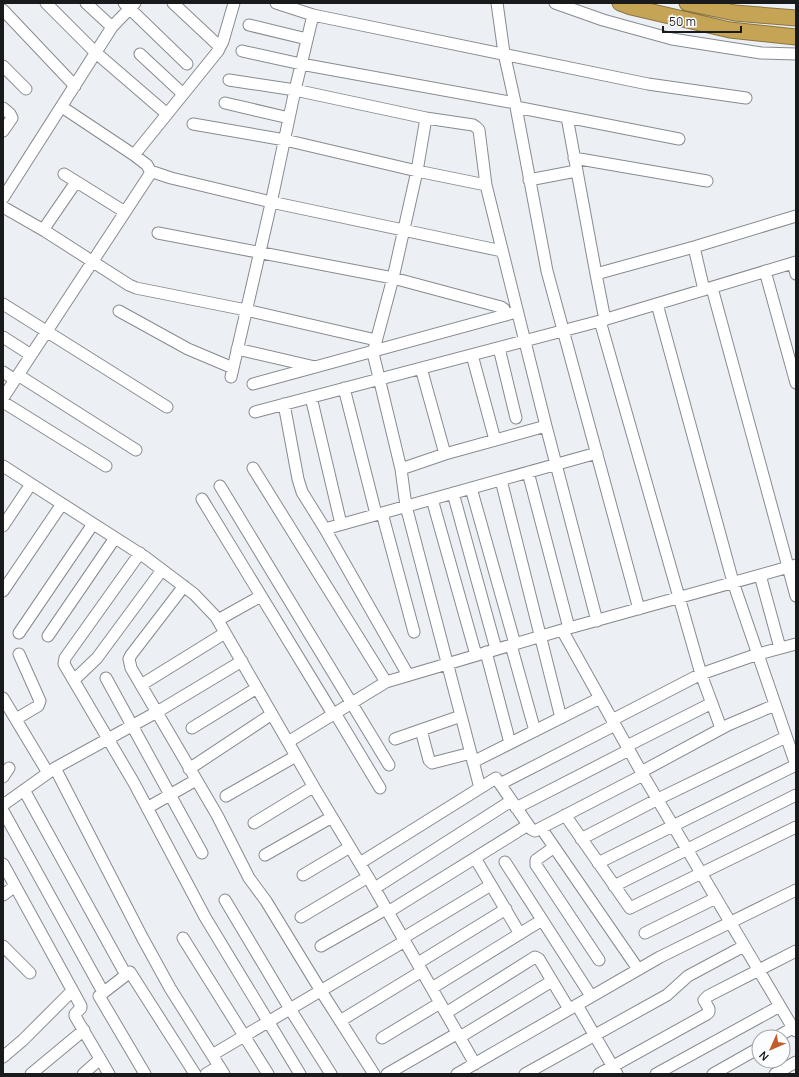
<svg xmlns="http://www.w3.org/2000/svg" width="799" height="1077" viewBox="0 0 799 1077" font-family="Manrope,sans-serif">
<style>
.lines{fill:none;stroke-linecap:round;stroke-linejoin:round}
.minor-casing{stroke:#878b90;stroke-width:13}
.highway-casing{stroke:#897442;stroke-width:17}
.minor{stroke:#fff;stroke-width:11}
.highway{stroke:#c5a456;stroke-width:15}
</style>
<rect width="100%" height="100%" fill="#ecf0f5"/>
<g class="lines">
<!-- minor casing -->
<g class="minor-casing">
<path id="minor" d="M 46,3 L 95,52 L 167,114
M 86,3 L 112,27
M 124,3 L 187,64
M 173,3 L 220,47
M 276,3 L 313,15 L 648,84 L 746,98
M 497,3 L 504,53 L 516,107 L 547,271 L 639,609
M 555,3 L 603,20 L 672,39 L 761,53 L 796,54
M 3,10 L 75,86
M 249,25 L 307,39
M 242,51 L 301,64 L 515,103
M 140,54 L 183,94
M 3,66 L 26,89
M 229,80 L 295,90 L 426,118 L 473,125 L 476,127 L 479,130 L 486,185 L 546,426 L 597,621
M 225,103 L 289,118
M 516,107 L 679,139
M 3,108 L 10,114 L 12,118 L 3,131
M 567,117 L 596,274
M 426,118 L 417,171 L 393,278 L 373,353 L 401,469 L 406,506 L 480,788
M 193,124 L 285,140 L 417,171 L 486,185
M 134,155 L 218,51 L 223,41 L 234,3
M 574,158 L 707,181
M 150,171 L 171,178 L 271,202 L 502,251
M 64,174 L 125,212
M 529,180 L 576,171
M 3,198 L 112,27 L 135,3
M 3,207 L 45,231 L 129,285 L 136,288 L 246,310 L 376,340
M 43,230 L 76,182
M 158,233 L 393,278 L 501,307 L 504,309 L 506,315
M 694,247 L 704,290
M 793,263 L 796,274
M 765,271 L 796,383
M 712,288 L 796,596
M 3,304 L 167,407
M 657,304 L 733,582 L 796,765
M 119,311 L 188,349 L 233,368
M 605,320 L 596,274 L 694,247 L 796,216
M 600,321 L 701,674 L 721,728
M 3,337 L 31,355
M 499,348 L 516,418
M 237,349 L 315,367
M 472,355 L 495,440
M 421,368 L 445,454
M 3,372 L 15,380
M 18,375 L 136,450
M 231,377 L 270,208 L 295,90 L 313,15
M 253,384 L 513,313
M 344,388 L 376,514
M 311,397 L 341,524
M 3,398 L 150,174 L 150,171 L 147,165 L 134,155 L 62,107
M 3,402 L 106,466
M 284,404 L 298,479 L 302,492 L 325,529 L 408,675
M 255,412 L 600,321 L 796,262
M 3,466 L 145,557 L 194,594 L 216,617 L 315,789 L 368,877 L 475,1064
M 253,468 L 386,682
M 401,469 L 445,454 L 546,426
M 528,472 L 569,628
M 501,480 L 561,718
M 220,486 L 389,765
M 471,488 L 515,644
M 453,493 L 496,649
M 202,499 L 333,714
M 432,499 L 476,655
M 382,513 L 414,632
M 3,526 L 31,484
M 325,529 L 597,453
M 140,553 L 65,658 L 64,664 L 134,783 L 205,917 L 300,1074
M 760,575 L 780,648
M 184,586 L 131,655 L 129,659 L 131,668 L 217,815 L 249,878 L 266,901 L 321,991 L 374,1074
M 3,591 L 62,504
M 218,620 L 261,596
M 562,630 L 643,775 L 790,1023 L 796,1031
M 19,633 L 93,524
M 48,636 L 115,538
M 511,645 L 535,731
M 486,652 L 510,743
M 106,678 L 202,853
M 74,680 L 97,658 L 162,570
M 141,685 L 225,633
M 3,698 L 48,773
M 335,713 L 380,788
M 16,719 L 38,706 L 40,701 L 19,654
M 612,720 L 701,674 L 758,654 L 796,644
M 192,728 L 257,688
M 421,730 L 429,760 L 432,763 L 471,753
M 395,739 L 461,716
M 288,742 L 386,682 L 562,630 L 796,565
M 627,746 L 712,703
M 473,762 L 600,698
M 55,768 L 142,937 L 170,988 L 224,1074
M 189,769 L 272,714
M 641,772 L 728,725 L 775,705
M 3,777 L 9,768
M 500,784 L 615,725
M 24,790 L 126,975
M 226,796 L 296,756
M 3,805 L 55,768 L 157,712 L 242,661
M 147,808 L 196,780
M 516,808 L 629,750
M 3,811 L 103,992
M 565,815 L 630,908 L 796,827
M 254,823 L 313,787
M 541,828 L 638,969
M 581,839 L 658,799 L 786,737
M 553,848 L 536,860 L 536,865 L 599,960
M 265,855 L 332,817
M 475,858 L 520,934
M 505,862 L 591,996
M 360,863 L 496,778 L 531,829 L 535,831 L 643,775
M 598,863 L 796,765
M 3,864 L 81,1006 L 81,1008 L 75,1014 L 75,1016 L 109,1074
M 303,875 L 350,847
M 614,886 L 796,795
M 375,888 L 511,801
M 3,895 L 15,886
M 225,900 L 290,1009 L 331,1074
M 388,912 L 528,825
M 301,917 L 368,877
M 645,933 L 716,898
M 183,938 L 268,1074
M 403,938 L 491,885
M 3,946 L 30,973
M 321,946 L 386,909
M 418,963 L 506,909
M 432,988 L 542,920
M 577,1005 L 617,1074
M 446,1013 L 535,957 L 539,959 L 569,1009
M 340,1021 L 422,971
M 460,1037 L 552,981
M 777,1037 L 796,1026
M 382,1038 L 440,1003
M 212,1055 L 405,941
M 3,1057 L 23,1040 L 72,991
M 31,1074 L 84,1030
M 83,1074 L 100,1059
M 145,1074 L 99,996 L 130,972 L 195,1074
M 206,1074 L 219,1066
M 387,1074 L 458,1033
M 457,1074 L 660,957 L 796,890
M 525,1074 L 667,995 L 688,976 L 744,946
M 599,1074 L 707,1014 L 709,1012 L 709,1009 L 704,1000 L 708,996 L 796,951
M 656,1074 L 780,1006
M 713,1074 L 759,1048
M 775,1074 L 796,1062"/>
</g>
<!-- highway casing -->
<g class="highway-casing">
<path id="highway" d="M 620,3 L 631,7 L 730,30 L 796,37
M 687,3 L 735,13 L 796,18"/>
</g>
<!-- minor -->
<use href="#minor" class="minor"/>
<!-- highway -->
<use href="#highway" class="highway"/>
</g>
<!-- border -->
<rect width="799" height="1077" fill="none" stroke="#191a1c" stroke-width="8"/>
<!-- north arrow -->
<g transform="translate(771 1049) rotate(225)"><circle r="19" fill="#fcfdfe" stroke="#a1a2a4"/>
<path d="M0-3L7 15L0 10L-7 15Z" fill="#c25e2a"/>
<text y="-6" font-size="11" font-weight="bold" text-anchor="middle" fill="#191a1c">N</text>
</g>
<!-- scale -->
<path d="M663 26v6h78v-6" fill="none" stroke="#191a1c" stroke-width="2"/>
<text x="669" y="26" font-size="12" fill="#191a1c" stroke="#fcfdfe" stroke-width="3" paint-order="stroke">50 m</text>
</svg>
